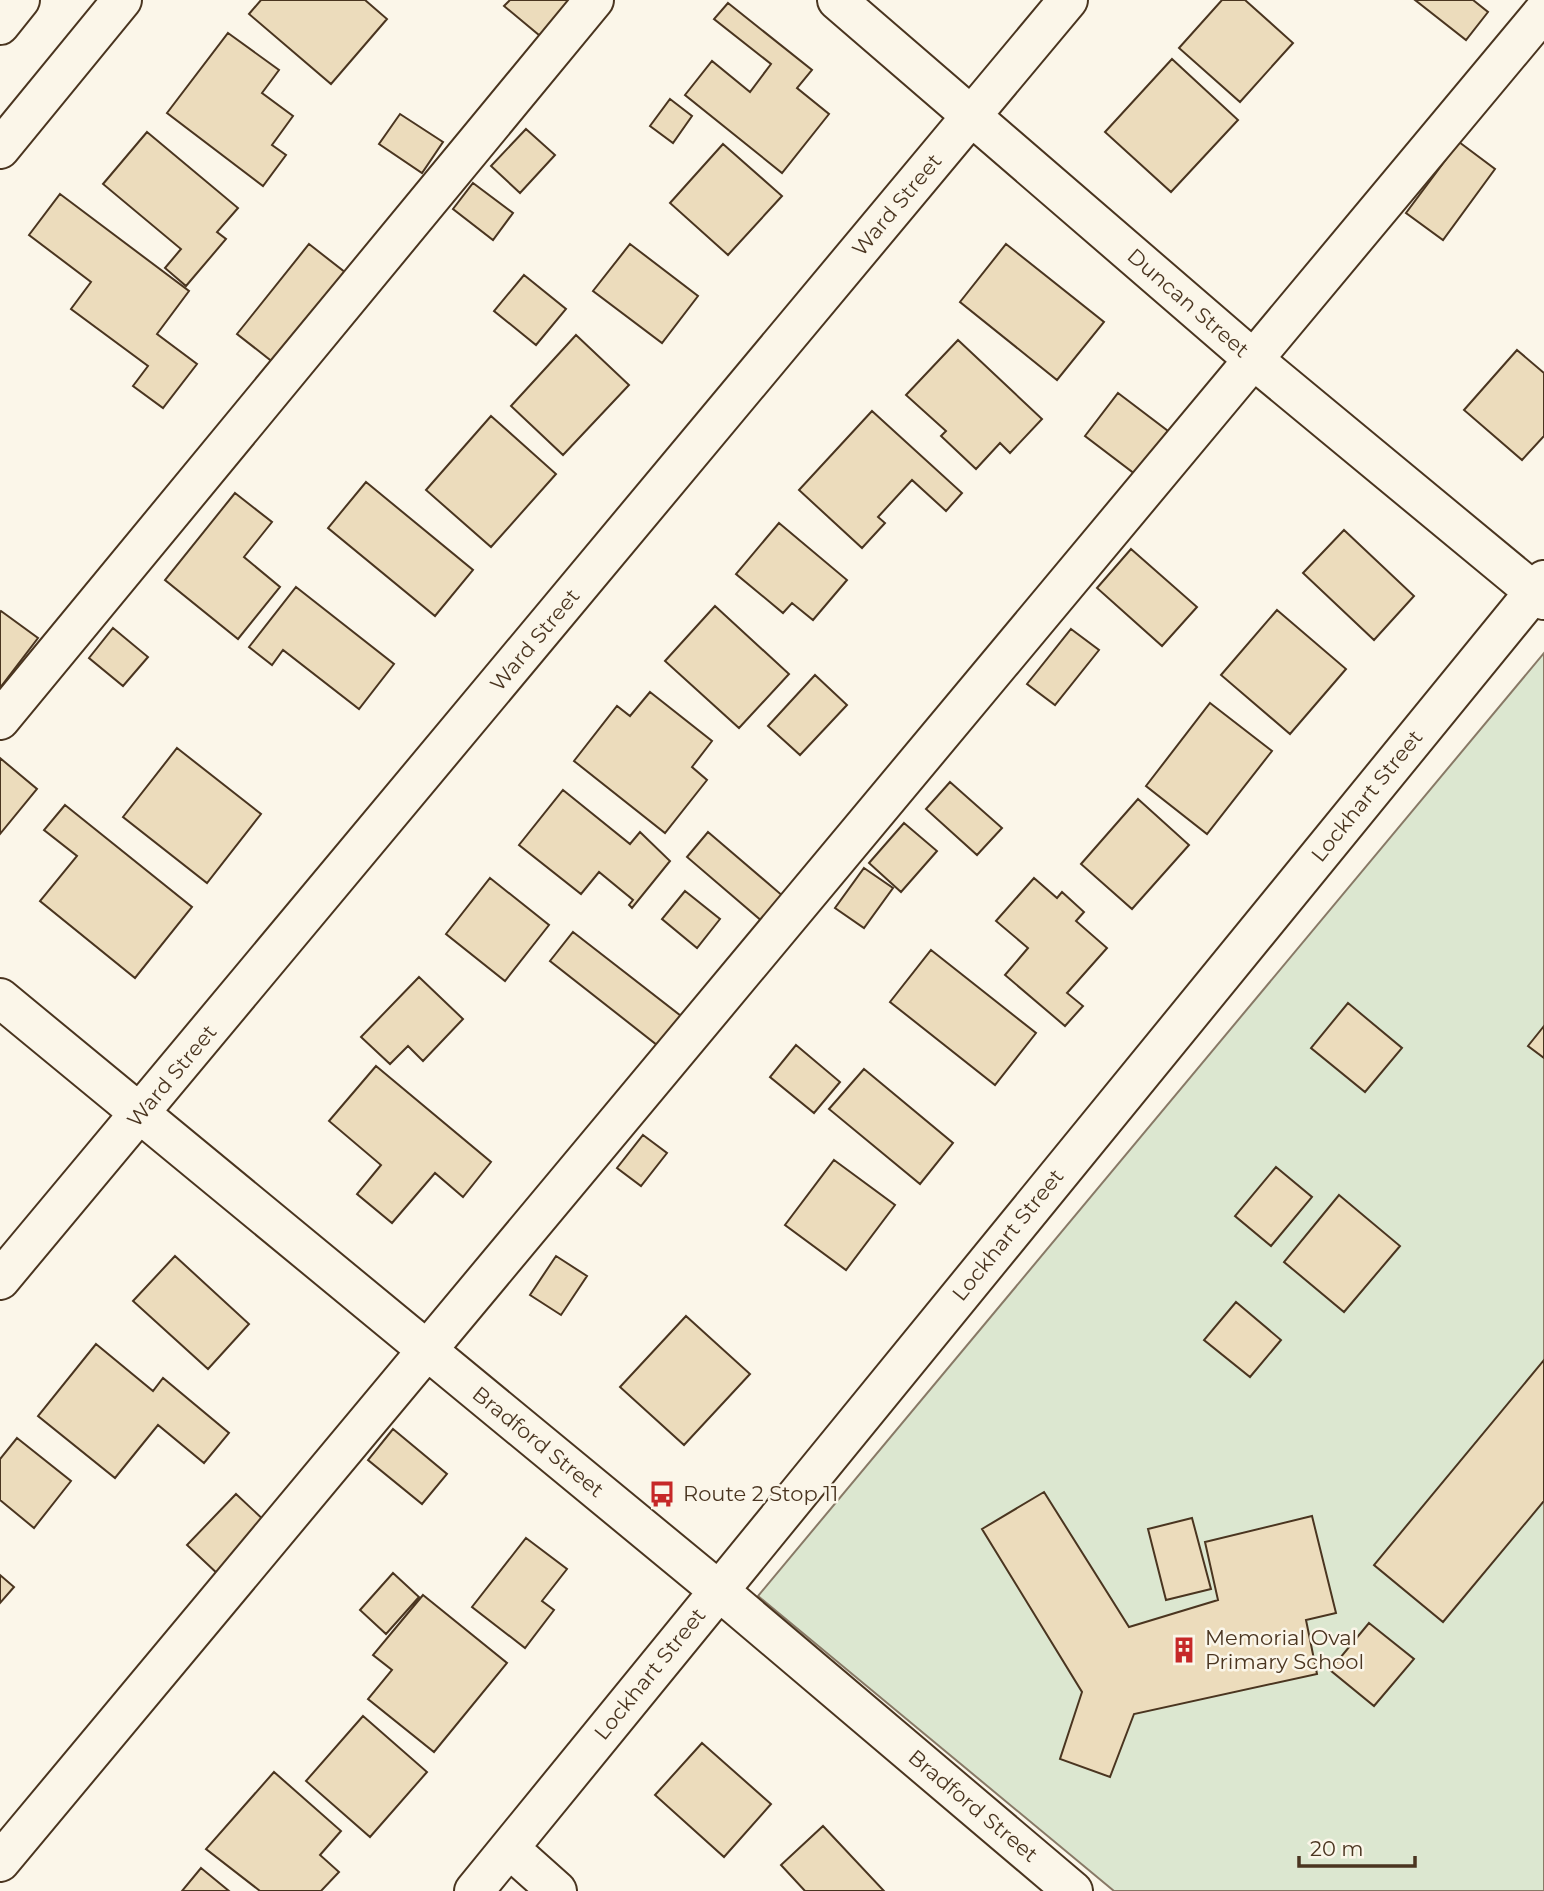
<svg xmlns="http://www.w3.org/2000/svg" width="1544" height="1891" viewBox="0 0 1544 1891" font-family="Montserrat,sans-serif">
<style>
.green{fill:#dce7d0;stroke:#887966;stroke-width:2}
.building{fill:#ecdcbc;stroke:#4a3520;stroke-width:2}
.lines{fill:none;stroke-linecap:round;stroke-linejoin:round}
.minor-casing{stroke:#4a3520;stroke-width:42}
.highway-casing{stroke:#4a3520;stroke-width:42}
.minor{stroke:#fbf6e9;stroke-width:38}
.highway{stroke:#fbf6e9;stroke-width:38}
.labels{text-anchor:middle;stroke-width:5;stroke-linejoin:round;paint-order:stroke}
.street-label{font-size:21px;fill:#4a3520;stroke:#fbf6e9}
.poi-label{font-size:21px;fill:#4a3520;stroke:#fbf6e9;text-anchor:start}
</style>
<rect width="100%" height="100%" fill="#fbf6e9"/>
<!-- green -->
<path class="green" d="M 1544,653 L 1544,1891 L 1114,1891 L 758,1596 Z"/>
<!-- building -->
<path class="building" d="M 261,0 L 365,0 L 387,19 L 331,84 L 249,14 Z
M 510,0 L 566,0 L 573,6 L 545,40 L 504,6 Z
M 1222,0 L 1245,0 L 1293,43 L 1240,102 L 1179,48 Z
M 1415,0 L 1473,0 L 1488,12 L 1466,40 Z
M 728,3 L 812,70 L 797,88 L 829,114 L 782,173 L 685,95 L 712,61 L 750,92 L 771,64 L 714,19 Z
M 228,33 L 279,70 L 262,93 L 293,116 L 272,145 L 286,155 L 263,186 L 167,113 Z
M 1172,59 L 1238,120 L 1171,192 L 1105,132 Z
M 670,99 L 692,116 L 673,143 L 650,126 Z
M 400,114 L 443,142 L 422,173 L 379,144 Z
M 526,129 L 555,155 L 520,193 L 491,166 Z
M 147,132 L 238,208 L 217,232 L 226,239 L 186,286 L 165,268 L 181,249 L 103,184 Z
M 1459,142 L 1495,169 L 1443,240 L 1406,213 Z
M 723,144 L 782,196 L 728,255 L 670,203 Z
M 473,183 L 513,213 L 493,240 L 453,209 Z
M 60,194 L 189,291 L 157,334 L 197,364 L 163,408 L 133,386 L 148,366 L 71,309 L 91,282 L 29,235 Z
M 309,244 L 346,273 L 274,363 L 237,334 Z
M 630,244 L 698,296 L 662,343 L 593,291 Z
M 1006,244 L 1104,322 L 1057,380 L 960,302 Z
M 524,275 L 566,309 L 536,345 L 494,311 Z
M 576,335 L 629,385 L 563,455 L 511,406 Z
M 958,340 L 1042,419 L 1010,453 L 1000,443 L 976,469 L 941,436 L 946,431 L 906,395 Z
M 1517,350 L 1544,373 L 1544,436 L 1522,460 L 1464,410 Z
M 1118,393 L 1168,431 L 1135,474 L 1085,436 Z
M 872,411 L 962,493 L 946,511 L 912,480 L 878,517 L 885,523 L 862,548 L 799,490 Z
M 491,416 L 556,474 L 491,547 L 426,490 Z
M 366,482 L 473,570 L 435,616 L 328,528 Z
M 235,493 L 272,522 L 244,557 L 280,587 L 238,639 L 165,580 Z
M 779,523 L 847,580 L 813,620 L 792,603 L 783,613 L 736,574 Z
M 1344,530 L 1414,596 L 1374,640 L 1303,573 Z
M 1131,549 L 1197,607 L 1162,646 L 1097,588 Z
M 296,587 L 394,664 L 359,709 L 283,650 L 272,665 L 249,647 Z
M 715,606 L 789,674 L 739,728 L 665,661 Z
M 1277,610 L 1346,669 L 1290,734 L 1221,675 Z
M 1,611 L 38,638 L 0,688 L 0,612 Z
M 113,628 L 148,657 L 123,686 L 89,658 Z
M 1071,629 L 1099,650 L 1055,705 L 1027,684 Z
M 815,675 L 847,705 L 800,755 L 768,726 Z
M 650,692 L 712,741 L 692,767 L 707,780 L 665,833 L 574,761 L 617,706 L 630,716 Z
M 1210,703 L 1272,751 L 1207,834 L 1146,786 Z
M 177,748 L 261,814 L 207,883 L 123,817 Z
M 0,758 L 37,789 L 0,834 Z
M 950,782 L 1002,828 L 977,855 L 926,809 Z
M 563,790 L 630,844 L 640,832 L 670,861 L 632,908 L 629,905 L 633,900 L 599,872 L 581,894 L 519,845 Z
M 1138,799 L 1189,845 L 1132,909 L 1081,864 Z
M 65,805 L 192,907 L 135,978 L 40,901 L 77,856 L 44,830 Z
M 904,823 L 937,851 L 901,892 L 869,863 Z
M 708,832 L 784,897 L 763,922 L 687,857 Z
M 864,868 L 893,888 L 864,928 L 835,908 Z
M 490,878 L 549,925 L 505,981 L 446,934 Z
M 1034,878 L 1057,898 L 1062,892 L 1084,912 L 1076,921 L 1107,948 L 1067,993 L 1083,1006 L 1065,1026 L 1005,975 L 1028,948 L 996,921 Z
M 685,891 L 720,919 L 697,948 L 662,919 Z
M 573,932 L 681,1016 L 657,1045 L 550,961 Z
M 931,950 L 1036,1033 L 995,1085 L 890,1002 Z
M 419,977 L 463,1019 L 423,1061 L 408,1046 L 390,1064 L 361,1037 Z
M 1348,1003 L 1402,1048 L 1365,1092 L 1311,1048 Z
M 1544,1026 L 1544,1058 L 1528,1046 Z
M 796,1045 L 840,1082 L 814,1113 L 770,1077 Z
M 376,1066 L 491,1162 L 463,1197 L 435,1173 L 392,1223 L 357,1194 L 381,1165 L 329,1121 Z
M 864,1069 L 953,1143 L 920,1184 L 829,1109 Z
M 643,1135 L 667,1153 L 641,1186 L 617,1168 Z
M 834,1160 L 895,1205 L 846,1270 L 785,1225 Z
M 1276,1167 L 1312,1197 L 1271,1246 L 1235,1216 Z
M 1339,1195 L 1400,1246 L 1344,1312 L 1284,1262 Z
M 175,1256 L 249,1324 L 208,1369 L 133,1301 Z
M 556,1256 L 587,1276 L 561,1315 L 530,1295 Z
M 1236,1302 L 1281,1340 L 1250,1377 L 1204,1340 Z
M 686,1316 L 750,1374 L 684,1445 L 620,1387 Z
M 96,1344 L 153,1391 L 163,1378 L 229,1433 L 204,1463 L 158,1425 L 115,1478 L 38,1416 Z
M 1544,1360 L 1544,1501 L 1443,1622 L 1374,1565 Z
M 393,1429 L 447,1474 L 422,1504 L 368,1460 Z
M 17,1438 L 71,1481 L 34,1528 L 0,1500 L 0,1459 Z
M 1044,1492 L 1129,1627 L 1218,1600 L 1205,1542 L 1312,1516 L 1336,1613 L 1306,1620 L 1317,1674 L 1134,1714 L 1110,1777 L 1060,1759 L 1082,1692 L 982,1529 Z
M 236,1494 L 268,1524 L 220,1576 L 187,1545 Z
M 1192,1518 L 1211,1589 L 1166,1600 L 1148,1529 Z
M 526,1538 L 567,1569 L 542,1601 L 554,1610 L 525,1648 L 472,1607 Z
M 393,1573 L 419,1597 L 386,1634 L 360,1610 Z
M 0,1575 L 14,1587 L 0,1603 Z
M 423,1595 L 507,1663 L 434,1752 L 368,1699 L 392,1670 L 373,1655 Z
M 1369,1623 L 1414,1659 L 1374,1706 L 1330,1670 Z
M 363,1716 L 427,1772 L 370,1837 L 306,1781 Z
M 702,1743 L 771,1804 L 724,1857 L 655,1795 Z
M 274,1772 L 341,1831 L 320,1855 L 339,1872 L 321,1891 L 260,1891 L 206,1849 Z
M 823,1826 L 884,1891 L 805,1891 L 781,1865 Z
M 201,1868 L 229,1891 L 182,1891 Z"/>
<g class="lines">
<!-- minor casing -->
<g class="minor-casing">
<path id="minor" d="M 837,0 L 1254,360 L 1544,600
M 0,720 L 594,0
M 0,998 L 718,1590 L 1073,1891
M 0,1280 L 1068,0
M 510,1849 L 557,1891
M 0,1862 L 1544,11
M 474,1891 L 1544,580"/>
</g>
<!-- highway casing -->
<g class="highway-casing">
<path id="highway" d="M 0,25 L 20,0
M 0,149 L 122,0"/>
</g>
<!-- minor -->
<use href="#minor" class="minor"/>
<!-- highway -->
<use href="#highway" class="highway"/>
</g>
<!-- icons -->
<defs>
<g id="bus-bare" transform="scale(2.1)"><path d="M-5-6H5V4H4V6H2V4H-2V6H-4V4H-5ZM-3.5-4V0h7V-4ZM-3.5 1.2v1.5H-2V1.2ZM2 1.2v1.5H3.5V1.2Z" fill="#c62828" stroke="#fbf6e9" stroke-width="2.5" paint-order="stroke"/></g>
<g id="building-bare" transform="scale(2.1)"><path d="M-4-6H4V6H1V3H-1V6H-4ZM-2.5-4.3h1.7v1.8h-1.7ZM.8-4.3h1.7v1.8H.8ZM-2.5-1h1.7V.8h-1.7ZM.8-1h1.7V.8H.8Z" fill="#c62828" stroke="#fbf6e9" stroke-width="2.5" paint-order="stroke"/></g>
</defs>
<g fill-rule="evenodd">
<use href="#bus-bare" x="662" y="1494"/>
<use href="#building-bare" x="1184" y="1650"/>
</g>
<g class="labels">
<!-- street labels -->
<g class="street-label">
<text transform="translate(897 205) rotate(-50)" y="7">Ward Street</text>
<text transform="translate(1188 303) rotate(41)" y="7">Duncan Street</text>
<text transform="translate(535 640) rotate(-50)" y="7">Ward Street</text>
<text transform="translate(1367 796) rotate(-51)" y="7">Lockhart Street</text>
<text transform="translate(172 1076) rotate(-50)" y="7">Ward Street</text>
<text transform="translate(1008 1235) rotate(-51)" y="7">Lockhart Street</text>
<text transform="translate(538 1442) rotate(39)" y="7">Bradford Street</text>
<text transform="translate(650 1674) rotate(-51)" y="7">Lockhart Street</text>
<text transform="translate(973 1806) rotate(40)" y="7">Bradford Street</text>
</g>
<!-- poi labels -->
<g class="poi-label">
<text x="683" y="1501">Route 2 Stop 11</text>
<text x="1205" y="1645">Memorial Oval<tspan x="1205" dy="24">Primary School</tspan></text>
</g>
</g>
<!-- scale -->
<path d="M1299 1856v10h116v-10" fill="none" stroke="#4a3520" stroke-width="3.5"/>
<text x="1310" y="1856" font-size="21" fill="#4a3520" stroke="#fbf6e9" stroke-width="5" paint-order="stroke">20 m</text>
</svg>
